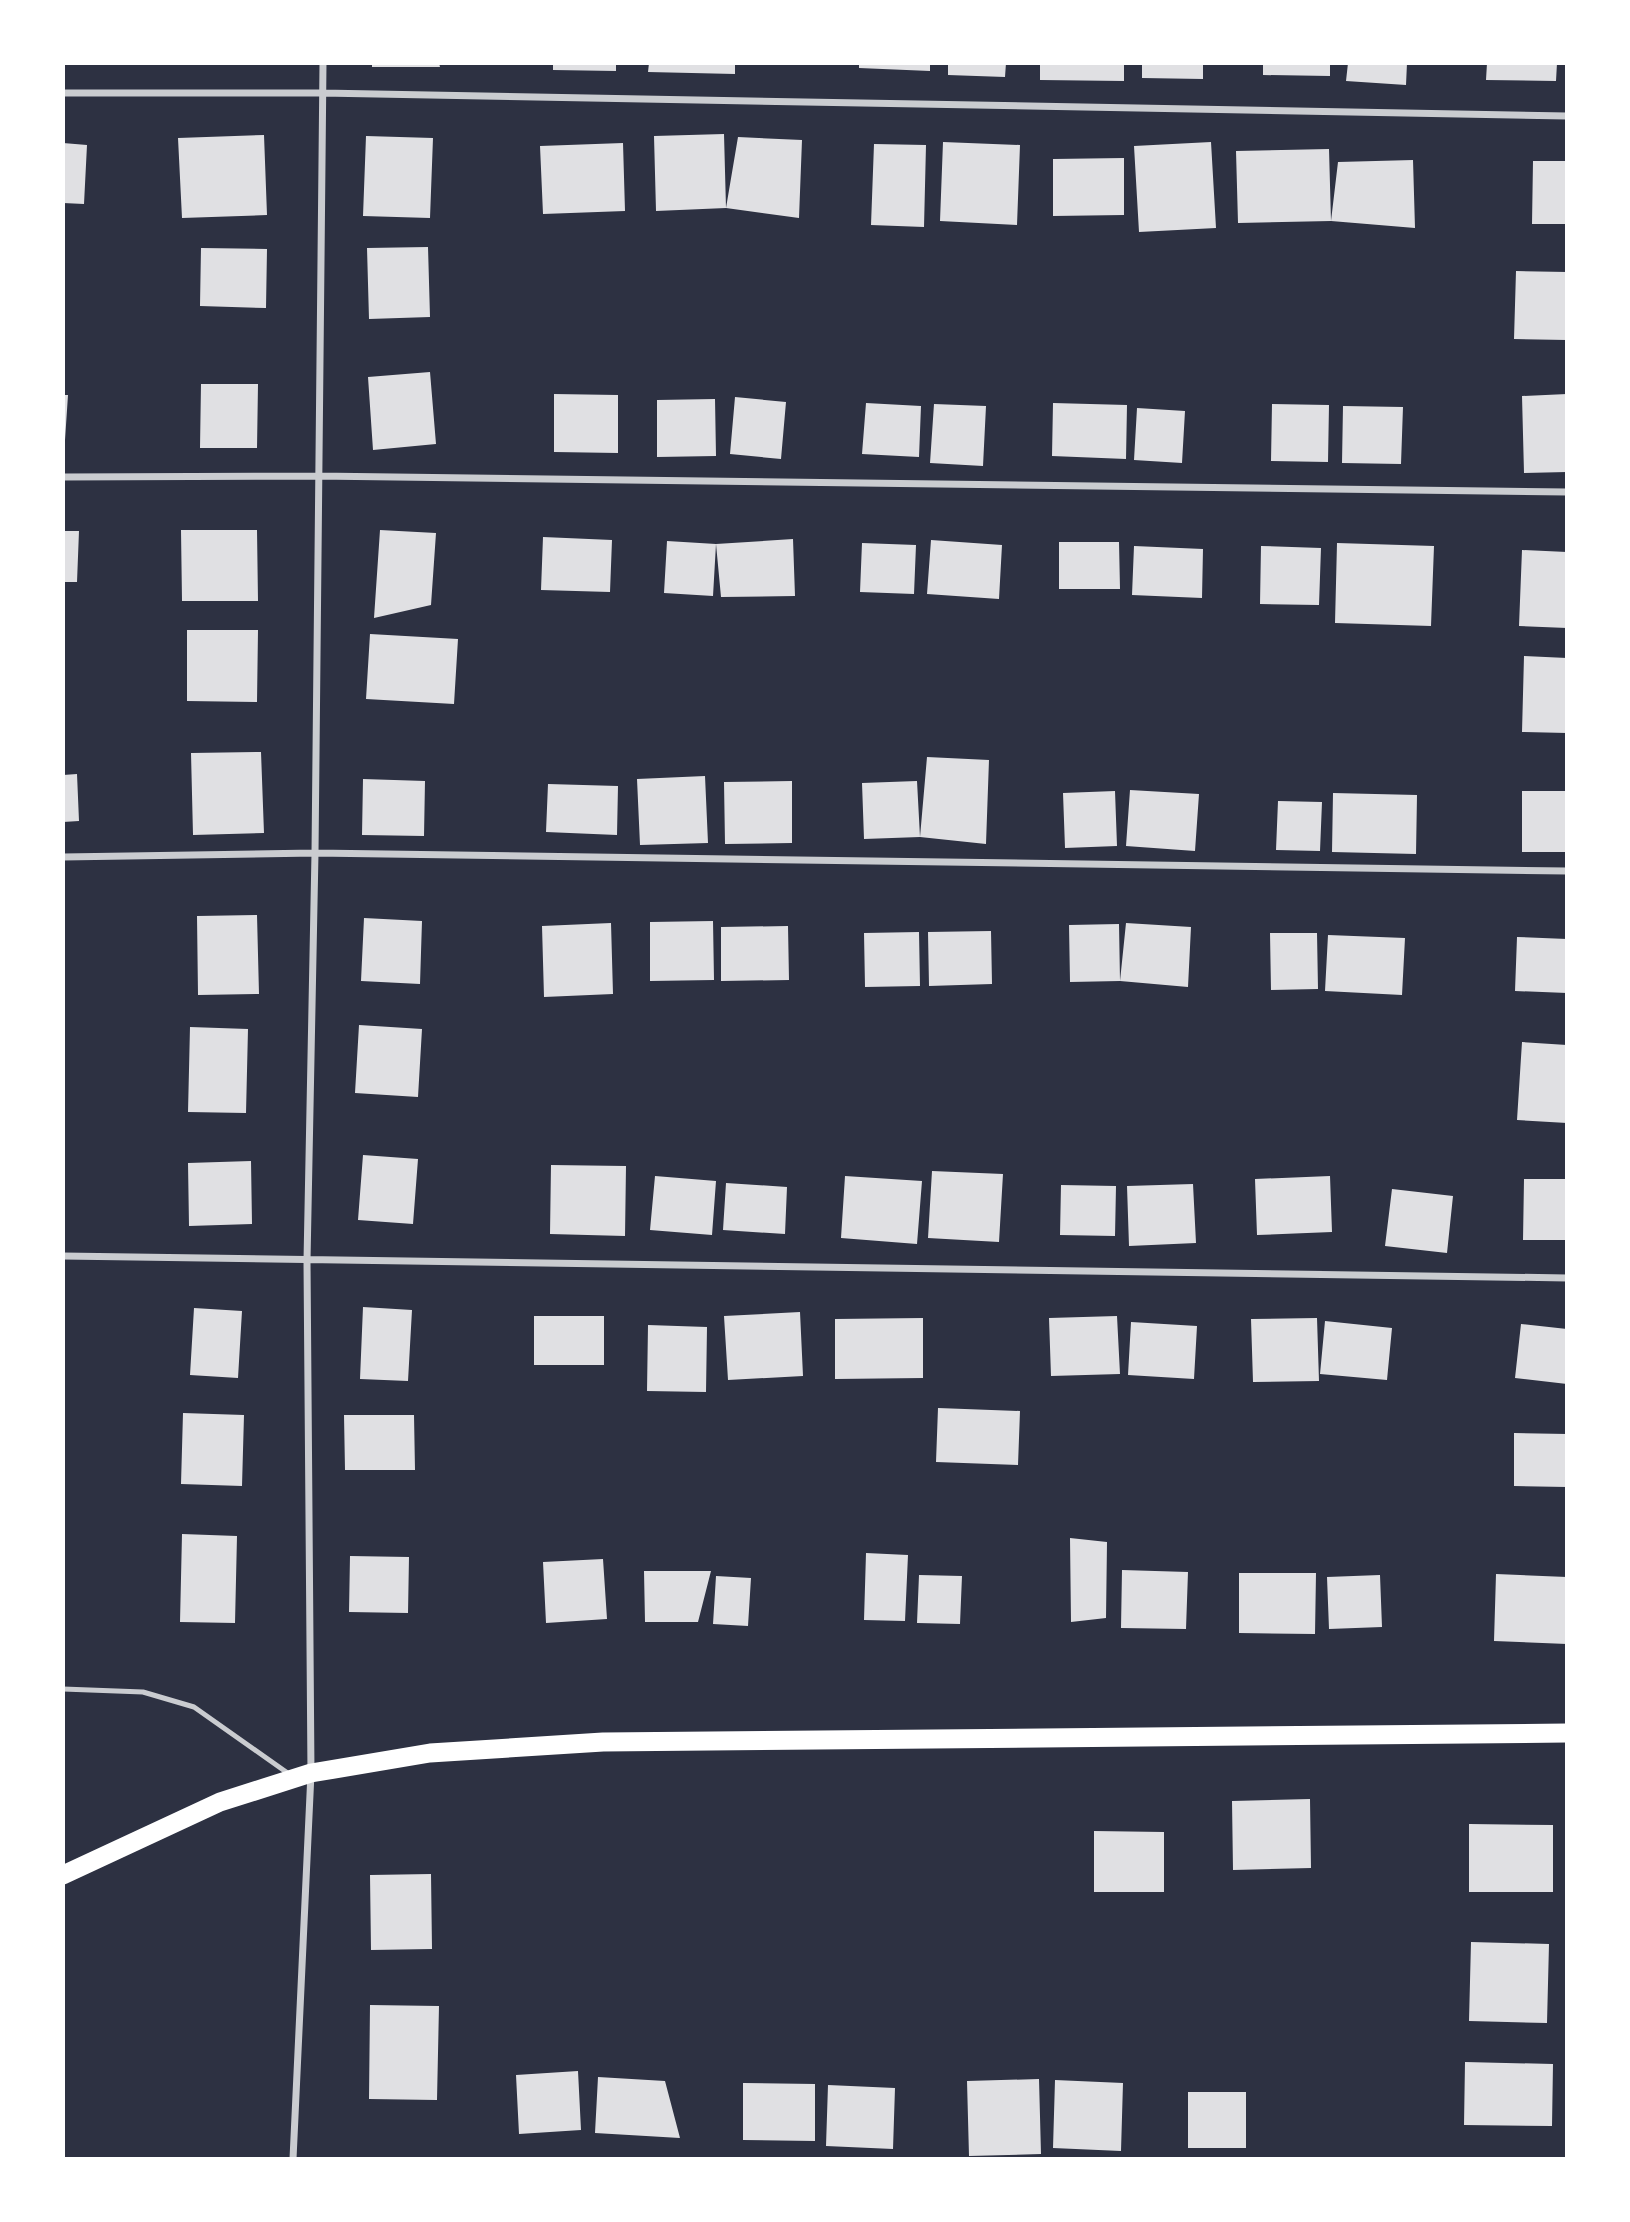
<svg xmlns="http://www.w3.org/2000/svg" width="1630" height="2222" viewBox="0 0 1630 2222" font-family="Arial,sans-serif">
<style>
.building{fill:#e0e0e3}
.lines{fill:none;stroke-linecap:round;stroke-linejoin:round}
.service{stroke:#caccd0;stroke-width:5}
.minor{stroke:#caccd0;stroke-width:7}
.trunk{stroke:#fff;stroke-width:19}
</style>
<rect width="100%" height="100%" fill="#2d3142"/>
<!-- building -->
<path class="building" d="M 372,63 L 439,63 L 440,67 L 372,67 Z
M 553,63 L 616,63 L 616,71 L 553,70 Z
M 649,63 L 735,63 L 735,74 L 648,72 Z
M 859,63 L 930,63 L 930,71 L 859,68 Z
M 948,63 L 1006,63 L 1005,77 L 948,75 Z
M 1040,63 L 1124,63 L 1124,81 L 1040,80 Z
M 1142,63 L 1203,63 L 1203,79 L 1142,78 Z
M 1263,63 L 1330,63 L 1330,76 L 1263,75 Z
M 1348,63 L 1407,63 L 1406,85 L 1346,81 Z
M 1487,63 L 1557,63 L 1556,81 L 1486,80 Z
M 724,134 L 726,208 L 656,211 L 654,136 Z
M 264,135 L 267,215 L 182,218 L 178,138 Z
M 366,136 L 433,138 L 430,218 L 363,216 Z
M 738,137 L 802,140 L 799,218 L 726,208 Z
M 943,142 L 1020,145 L 1017,225 L 940,221 Z
M 1211,142 L 1216,228 L 1139,232 L 1134,146 Z
M 63,143 L 87,145 L 84,204 L 63,203 Z
M 623,143 L 625,211 L 543,214 L 540,146 Z
M 874,144 L 926,145 L 924,227 L 871,225 Z
M 1329,149 L 1331,221 L 1238,223 L 1236,151 Z
M 1124,158 L 1124,215 L 1053,216 L 1053,159 Z
M 1413,160 L 1415,228 L 1331,221 L 1338,162 Z
M 1533,161 L 1567,161 L 1567,224 L 1532,224 Z
M 428,247 L 430,317 L 369,319 L 367,248 Z
M 201,248 L 267,249 L 266,308 L 200,306 Z
M 1516,271 L 1567,272 L 1567,340 L 1514,339 Z
M 430,372 L 436,444 L 373,450 L 368,377 Z
M 201,384 L 258,384 L 257,448 L 200,448 Z
M 554,394 L 618,395 L 618,453 L 554,452 Z
M 1567,394 L 1567,472 L 1524,473 L 1522,396 Z
M 63,395 L 68,395 L 65,440 L 63,440 Z
M 735,397 L 786,402 L 781,459 L 730,454 Z
M 715,399 L 716,456 L 657,457 L 657,400 Z
M 866,403 L 921,406 L 919,457 L 862,454 Z
M 1053,403 L 1127,405 L 1126,459 L 1052,456 Z
M 934,404 L 986,406 L 983,466 L 930,463 Z
M 1272,404 L 1329,405 L 1328,462 L 1271,461 Z
M 1343,406 L 1403,407 L 1401,464 L 1342,463 Z
M 1137,408 L 1185,411 L 1182,463 L 1134,460 Z
M 181,530 L 257,530 L 258,601 L 182,601 Z
M 380,530 L 436,533 L 431,605 L 374,618 Z
M 63,531 L 79,531 L 77,582 L 63,582 Z
M 543,537 L 612,540 L 610,592 L 541,590 Z
M 793,539 L 795,596 L 721,597 L 716,544 Z
M 931,540 L 1002,545 L 999,599 L 927,594 Z
M 667,541 L 716,544 L 713,596 L 664,593 Z
M 1059,542 L 1119,542 L 1120,589 L 1059,589 Z
M 862,543 L 916,545 L 914,594 L 860,592 Z
M 1337,543 L 1434,546 L 1431,626 L 1335,623 Z
M 1134,546 L 1203,549 L 1202,598 L 1132,595 Z
M 1261,546 L 1321,548 L 1319,605 L 1260,604 Z
M 1522,550 L 1567,552 L 1567,628 L 1519,626 Z
M 187,630 L 258,630 L 257,702 L 187,701 Z
M 370,634 L 458,639 L 454,704 L 366,699 Z
M 1524,656 L 1567,658 L 1567,733 L 1522,732 Z
M 261,752 L 264,833 L 193,835 L 191,753 Z
M 927,757 L 989,760 L 986,844 L 920,837 Z
M 77,774 L 79,821 L 63,822 L 63,775 Z
M 705,776 L 708,843 L 640,845 L 637,779 Z
M 363,779 L 425,781 L 424,836 L 362,835 Z
M 792,781 L 792,843 L 725,844 L 724,782 Z
M 917,781 L 920,837 L 864,839 L 862,783 Z
M 548,784 L 618,786 L 617,835 L 546,832 Z
M 1130,790 L 1199,794 L 1195,851 L 1126,846 Z
M 1115,791 L 1117,846 L 1065,848 L 1063,793 Z
M 1522,791 L 1567,791 L 1567,852 L 1522,852 Z
M 1333,793 L 1417,795 L 1416,854 L 1332,852 Z
M 1278,801 L 1322,802 L 1320,851 L 1276,850 Z
M 257,915 L 259,994 L 198,995 L 197,916 Z
M 364,918 L 422,921 L 420,984 L 361,981 Z
M 713,921 L 714,980 L 650,981 L 650,922 Z
M 611,923 L 613,994 L 544,997 L 542,926 Z
M 1126,923 L 1191,927 L 1188,987 L 1120,981 Z
M 1119,924 L 1120,981 L 1070,982 L 1069,925 Z
M 788,926 L 789,980 L 721,981 L 721,927 Z
M 991,931 L 992,984 L 929,986 L 928,932 Z
M 919,932 L 920,986 L 865,987 L 864,933 Z
M 1270,933 L 1317,933 L 1318,989 L 1271,990 Z
M 1328,935 L 1405,938 L 1402,995 L 1325,991 Z
M 1517,937 L 1567,939 L 1567,993 L 1515,991 Z
M 359,1025 L 422,1029 L 418,1097 L 355,1093 Z
M 190,1027 L 248,1029 L 246,1113 L 188,1112 Z
M 1522,1042 L 1567,1045 L 1567,1123 L 1517,1120 Z
M 363,1155 L 418,1159 L 413,1224 L 358,1220 Z
M 251,1161 L 252,1224 L 189,1226 L 188,1163 Z
M 551,1165 L 626,1166 L 625,1236 L 550,1234 Z
M 932,1171 L 1003,1174 L 999,1242 L 928,1238 Z
M 655,1176 L 716,1181 L 712,1235 L 650,1230 Z
M 845,1176 L 922,1181 L 917,1244 L 841,1238 Z
M 1330,1176 L 1332,1232 L 1257,1235 L 1255,1179 Z
M 1524,1179 L 1567,1179 L 1567,1240 L 1523,1240 Z
M 726,1183 L 787,1187 L 785,1234 L 723,1230 Z
M 1193,1184 L 1196,1243 L 1129,1246 L 1127,1186 Z
M 1061,1185 L 1116,1186 L 1115,1236 L 1060,1235 Z
M 1392,1189 L 1453,1196 L 1447,1253 L 1385,1246 Z
M 363,1307 L 412,1310 L 408,1381 L 360,1379 Z
M 194,1308 L 242,1311 L 238,1378 L 190,1375 Z
M 800,1312 L 803,1376 L 728,1380 L 724,1316 Z
M 534,1316 L 604,1316 L 604,1365 L 534,1365 Z
M 1117,1316 L 1120,1374 L 1051,1376 L 1049,1318 Z
M 923,1318 L 923,1378 L 835,1379 L 835,1319 Z
M 1317,1318 L 1319,1381 L 1253,1382 L 1251,1319 Z
M 1325,1321 L 1392,1328 L 1387,1380 L 1320,1374 Z
M 1131,1322 L 1197,1326 L 1194,1379 L 1128,1375 Z
M 1521,1324 L 1567,1329 L 1567,1384 L 1515,1378 Z
M 648,1325 L 707,1327 L 706,1392 L 647,1391 Z
M 938,1408 L 1020,1411 L 1018,1465 L 936,1462 Z
M 183,1413 L 244,1415 L 242,1486 L 181,1484 Z
M 344,1415 L 414,1415 L 415,1470 L 345,1470 Z
M 1514,1433 L 1567,1434 L 1567,1487 L 1514,1486 Z
M 182,1534 L 237,1536 L 235,1623 L 180,1622 Z
M 1070,1538 L 1107,1542 L 1106,1618 L 1071,1622 Z
M 866,1553 L 908,1555 L 905,1621 L 864,1620 Z
M 350,1556 L 409,1557 L 408,1613 L 349,1612 Z
M 603,1559 L 607,1619 L 546,1623 L 543,1562 Z
M 1122,1570 L 1188,1572 L 1186,1629 L 1121,1628 Z
M 644,1571 L 711,1571 L 698,1622 L 645,1622 Z
M 1239,1573 L 1316,1573 L 1315,1634 L 1239,1633 Z
M 1496,1574 L 1567,1577 L 1567,1644 L 1494,1641 Z
M 919,1575 L 962,1576 L 960,1624 L 917,1623 Z
M 1380,1575 L 1382,1627 L 1329,1629 L 1327,1577 Z
M 716,1576 L 751,1578 L 748,1626 L 713,1624 Z
M 1310,1799 L 1311,1868 L 1233,1870 L 1232,1801 Z
M 1469,1824 L 1553,1825 L 1553,1892 L 1469,1892 Z
M 1094,1831 L 1164,1832 L 1164,1892 L 1094,1892 Z
M 431,1874 L 432,1949 L 371,1950 L 370,1875 Z
M 1471,1942 L 1549,1944 L 1547,2023 L 1469,2021 Z
M 370,2005 L 439,2006 L 437,2100 L 369,2099 Z
M 1465,2062 L 1553,2064 L 1552,2126 L 1464,2125 Z
M 578,2071 L 581,2130 L 519,2134 L 516,2075 Z
M 598,2077 L 665,2081 L 680,2138 L 595,2133 Z
M 1039,2079 L 1041,2154 L 969,2156 L 967,2081 Z
M 1055,2080 L 1123,2083 L 1121,2151 L 1053,2148 Z
M 743,2083 L 815,2084 L 815,2141 L 743,2140 Z
M 828,2085 L 895,2088 L 893,2149 L 826,2146 Z
M 1188,2092 L 1246,2092 L 1246,2148 L 1188,2148 Z"/>
<g class="lines">
<!-- service -->
<path class="service" d="M 63,1689 L 143,1692 L 194,1707 L 289,1774"/>
<!-- minor -->
<path class="minor" d="M 63,93 L 322,93 L 1567,116
M 63,477 L 317,476 L 1567,492
M 63,857 L 315,853 L 1567,871
M 63,1256 L 1567,1278
M 293,2159 L 311,1773 L 307,1261 L 315,853 L 323,63"/>
<!-- trunk -->
<path class="trunk" d="M 63,1875 L 220,1802 L 311,1773 L 430,1753 L 603,1742 L 1567,1733"/>
</g>
<!-- border -->
<rect width="1630" height="2222" fill="none" stroke="#ffffff" stroke-width="130"/>
</svg>
